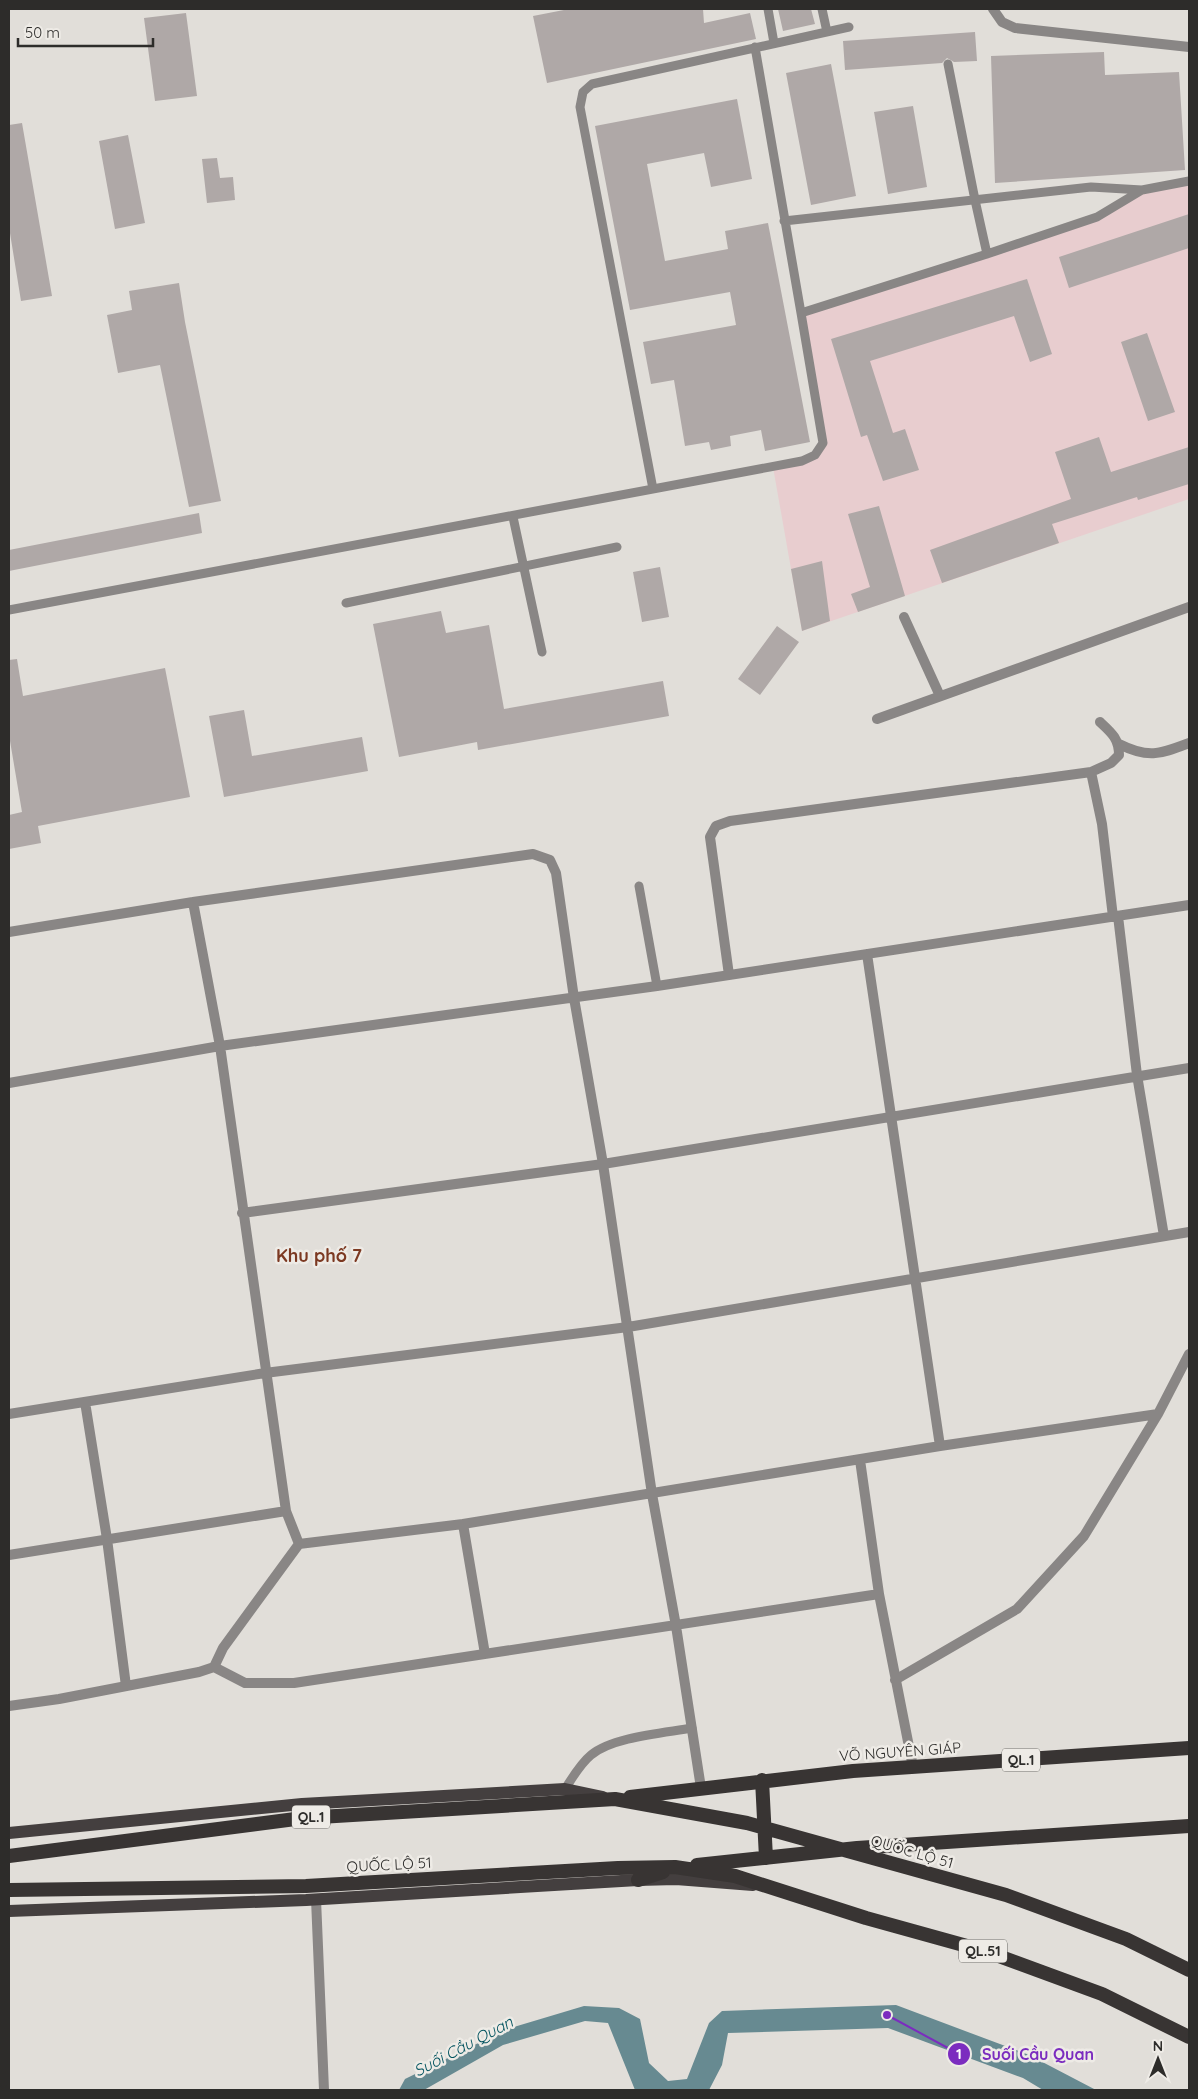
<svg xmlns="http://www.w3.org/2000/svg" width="1198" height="2099" viewBox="0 0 1198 2099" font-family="Quicksand,sans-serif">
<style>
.education{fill:#e8cdcf}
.water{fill:#678a91}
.building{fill:#afa8a7}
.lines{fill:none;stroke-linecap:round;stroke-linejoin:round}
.service{stroke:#898685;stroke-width:9}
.minor{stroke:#898685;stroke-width:10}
.primary{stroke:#443f3f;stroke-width:12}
.trunk{stroke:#383433;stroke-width:14}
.labels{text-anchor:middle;stroke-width:5;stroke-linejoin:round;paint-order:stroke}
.shield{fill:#eeebe6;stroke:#676562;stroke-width:1}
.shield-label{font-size:14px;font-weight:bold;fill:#2d2c2a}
.street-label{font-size:15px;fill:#2d2c2a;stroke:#eeebe6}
.water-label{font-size:16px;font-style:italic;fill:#00525e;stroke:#eeebe6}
.quarter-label{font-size:18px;font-weight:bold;fill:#7c3922;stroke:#eeebe6}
.leader{fill:none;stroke:#7b2cbf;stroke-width:2}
.callout-dot{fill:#7b2cbf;stroke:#eeebe6;stroke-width:2}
.mark-label{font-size:15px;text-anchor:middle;font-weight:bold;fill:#fff}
.callout-label{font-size:16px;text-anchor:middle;font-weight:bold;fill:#7b2cbf;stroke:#eeebe6;stroke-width:5;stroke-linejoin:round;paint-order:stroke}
</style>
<rect width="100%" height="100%" fill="#e1ded9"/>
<!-- education -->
<path class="education" d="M 1189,181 L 1189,499 L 802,631 L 773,467 L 802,461 L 823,443 L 801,313 L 1097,217 L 1142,190 Z"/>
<!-- water -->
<path class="water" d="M 896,2005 L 1029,2055 L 1096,2090 L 1043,2090 L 1023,2078 L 888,2028 L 728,2033 L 722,2065 L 709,2090 L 635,2090 L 608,2023 L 585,2021 L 503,2045 L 424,2090 L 399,2090 L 405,2079 L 507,2029 L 584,2006 L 619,2008 L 640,2019 L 649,2063 L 668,2081 L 687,2079 L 709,2023 L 722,2011 Z"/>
<!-- building -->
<path class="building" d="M 569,9 L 703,9 L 704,23 L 750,13 L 756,39 L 547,83 L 533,16 Z
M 778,9 L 811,9 L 815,24 L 783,31 Z
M 186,13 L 197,96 L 155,101 L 144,18 Z
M 975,32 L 977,61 L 954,62 L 947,58 L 942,63 L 845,70 L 843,41 Z
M 1104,52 L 1105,75 L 1179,72 L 1185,170 L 995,183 L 991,56 Z
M 831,64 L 856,196 L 811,205 L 786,73 Z
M 737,99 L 752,179 L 711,187 L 704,153 L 647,164 L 665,261 L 728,249 L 725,231 L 768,223 L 810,442 L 765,451 L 761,430 L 730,436 L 731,446 L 711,450 L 709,442 L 685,446 L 674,380 L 651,384 L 643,342 L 736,325 L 730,292 L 630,310 L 595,126 Z
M 913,106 L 927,187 L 888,194 L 874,112 Z
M 22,123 L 52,296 L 21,301 L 9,227 L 9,125 Z
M 128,135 L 145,223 L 115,229 L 99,141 Z
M 217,158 L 220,178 L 233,177 L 235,200 L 207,203 L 202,159 Z
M 1189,214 L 1189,248 L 1069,288 L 1059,257 Z
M 1027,279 L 1052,354 L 1030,362 L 1014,316 L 870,361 L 893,433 L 905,429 L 919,470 L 883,481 L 867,435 L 861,437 L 831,339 Z
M 179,283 L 185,322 L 221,501 L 189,507 L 160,365 L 118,373 L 107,315 L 132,310 L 129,291 Z
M 1147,333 L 1175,412 L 1148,421 L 1121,342 Z
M 1099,437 L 1111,472 L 1189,447 L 1189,484 L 1138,500 L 1137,497 L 1052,524 L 1059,543 L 942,583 L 930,550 L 1071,499 L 1055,452 Z
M 879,506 L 905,596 L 858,612 L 851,594 L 870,587 L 848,514 Z
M 199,513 L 202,533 L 9,571 L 9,550 Z
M 822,561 L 830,621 L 802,631 L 791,569 Z
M 660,567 L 669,617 L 642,622 L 633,572 Z
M 441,611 L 446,633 L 489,625 L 504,709 L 663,681 L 669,716 L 478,750 L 477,742 L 399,757 L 373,624 Z
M 777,626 L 799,642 L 760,695 L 738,679 Z
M 17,659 L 23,696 L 165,668 L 190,797 L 38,826 L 41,843 L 9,849 L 9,815 L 22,812 L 9,735 L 9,660 Z
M 244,710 L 252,756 L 362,737 L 368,771 L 224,797 L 209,716 Z"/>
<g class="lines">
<!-- service -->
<path class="service" d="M 768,9 L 774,43
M 822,9 L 827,32
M 755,47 L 801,313
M 948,64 L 975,200 L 987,254
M 784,221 L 1091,187 L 1142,190 L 1189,181
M 653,489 L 580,107 L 583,92 L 592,84 L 849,27
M 513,517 L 542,652
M 346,603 L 617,547
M 9,610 L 802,461 L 815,455 L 823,443 L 801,313 L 987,254 L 1097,217 L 1142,190
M 639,886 L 657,986
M 565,1789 C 573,1777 580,1764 591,1755 C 612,1737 664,1733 692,1728"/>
<!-- minor -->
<path class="minor" d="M 993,9 L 1002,22 L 1015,28 L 1189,47
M 904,617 L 940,696
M 877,719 L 1189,607
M 1119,744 C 1149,759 1160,754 1189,743
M 1091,772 L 1111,763 L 1119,755 C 1119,739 1112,733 1100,722
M 193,902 L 220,1046 L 286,1511 L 299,1544
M 1118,916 L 1137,1075 L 1164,1236
M 9,932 L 193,902 L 533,854 L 550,860 L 556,873 L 574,998 L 603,1164 L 652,1494 L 676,1626 L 701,1788
M 867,954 L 940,1446
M 729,975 L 710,837 L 716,826 L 730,821 L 1091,772 L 1102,824 L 1113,917
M 9,1083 L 220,1046 L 657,986 L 1189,905
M 242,1213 L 603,1164 L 1189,1068
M 85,1402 L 107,1539 L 126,1686
M 9,1414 L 265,1373 L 628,1327 L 1189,1232
M 860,1460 L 879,1594 L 913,1767
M 463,1524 L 485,1654
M 9,1555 L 286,1511
M 214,1667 L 245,1683 L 294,1683 L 879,1594
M 895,1680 L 1017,1609 L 1084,1536 L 1158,1414 L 1189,1354
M 9,1706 L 59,1699 L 199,1672 L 214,1667 L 223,1648 L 299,1544 L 463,1524 L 940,1446 L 1158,1414
M 316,1899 L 324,2090"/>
<!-- primary -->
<path class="primary" d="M 9,1833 L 302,1804 L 565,1789 L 603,1797
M 9,1911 L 306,1900 L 638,1880 L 676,1879 L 753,1885"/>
<!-- trunk -->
<path class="trunk" d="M 762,1780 L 766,1858
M 630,1797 L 853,1771 L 1189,1748
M 9,1856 L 303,1818 L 615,1799 L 747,1823 L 1006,1895 L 1126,1939 L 1189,1970
M 697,1865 L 857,1848 L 1189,1826
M 638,1880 L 663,1872
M 9,1890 L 306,1886 L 618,1868 L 675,1867 L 735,1876 L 866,1918 L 985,1951 L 1102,1994 L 1189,2037"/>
</g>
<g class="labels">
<!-- shield labels -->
<g class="shield">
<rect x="1002" y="1748.5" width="38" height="23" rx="4"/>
<rect x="292" y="1805.5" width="38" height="23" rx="4"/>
<rect x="959" y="1939.5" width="48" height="23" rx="4"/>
</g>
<g class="shield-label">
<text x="1021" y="1765">QL.1</text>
<text x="311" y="1822">QL.1</text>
<text x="983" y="1956">QL.51</text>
</g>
<!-- street labels -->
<g class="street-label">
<text transform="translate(900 1752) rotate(-4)" y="5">VÕ NGUYÊN GIÁP</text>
<text transform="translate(912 1852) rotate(16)" y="5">QUỐC LỘ 51</text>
<text transform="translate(389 1865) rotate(-3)" y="5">QUỐC LỘ 51</text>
</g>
<!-- water labels -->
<g class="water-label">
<text transform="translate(463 2046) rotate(-28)" y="6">Suối Cầu Quan</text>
</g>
<!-- quarter labels -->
<g class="quarter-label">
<text x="319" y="1262">Khu phố 7</text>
</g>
</g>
<!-- callouts -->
<path class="leader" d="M887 2015L959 2054"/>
<g class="callout-dot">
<circle cx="887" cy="2015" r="5"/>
<circle cx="959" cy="2054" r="12"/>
</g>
<g class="mark-label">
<text x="959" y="2059">1</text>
</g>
<g class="callout-label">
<text x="1038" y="2060">Suối Cầu Quan</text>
</g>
<!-- border -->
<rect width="1198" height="2099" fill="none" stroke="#2d2c2a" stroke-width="20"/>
<!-- north arrow -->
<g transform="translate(1158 2059)" stroke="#eeebe6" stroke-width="4" paint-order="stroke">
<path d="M0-4L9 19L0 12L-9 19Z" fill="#2d2c2a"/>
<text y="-8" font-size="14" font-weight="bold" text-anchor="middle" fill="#2d2c2a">N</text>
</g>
<!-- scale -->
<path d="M18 38v8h135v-8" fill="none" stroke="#2d2c2a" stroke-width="2.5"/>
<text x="25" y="38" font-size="15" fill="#2d2c2a" stroke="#eeebe6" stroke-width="4" paint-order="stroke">50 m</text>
</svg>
